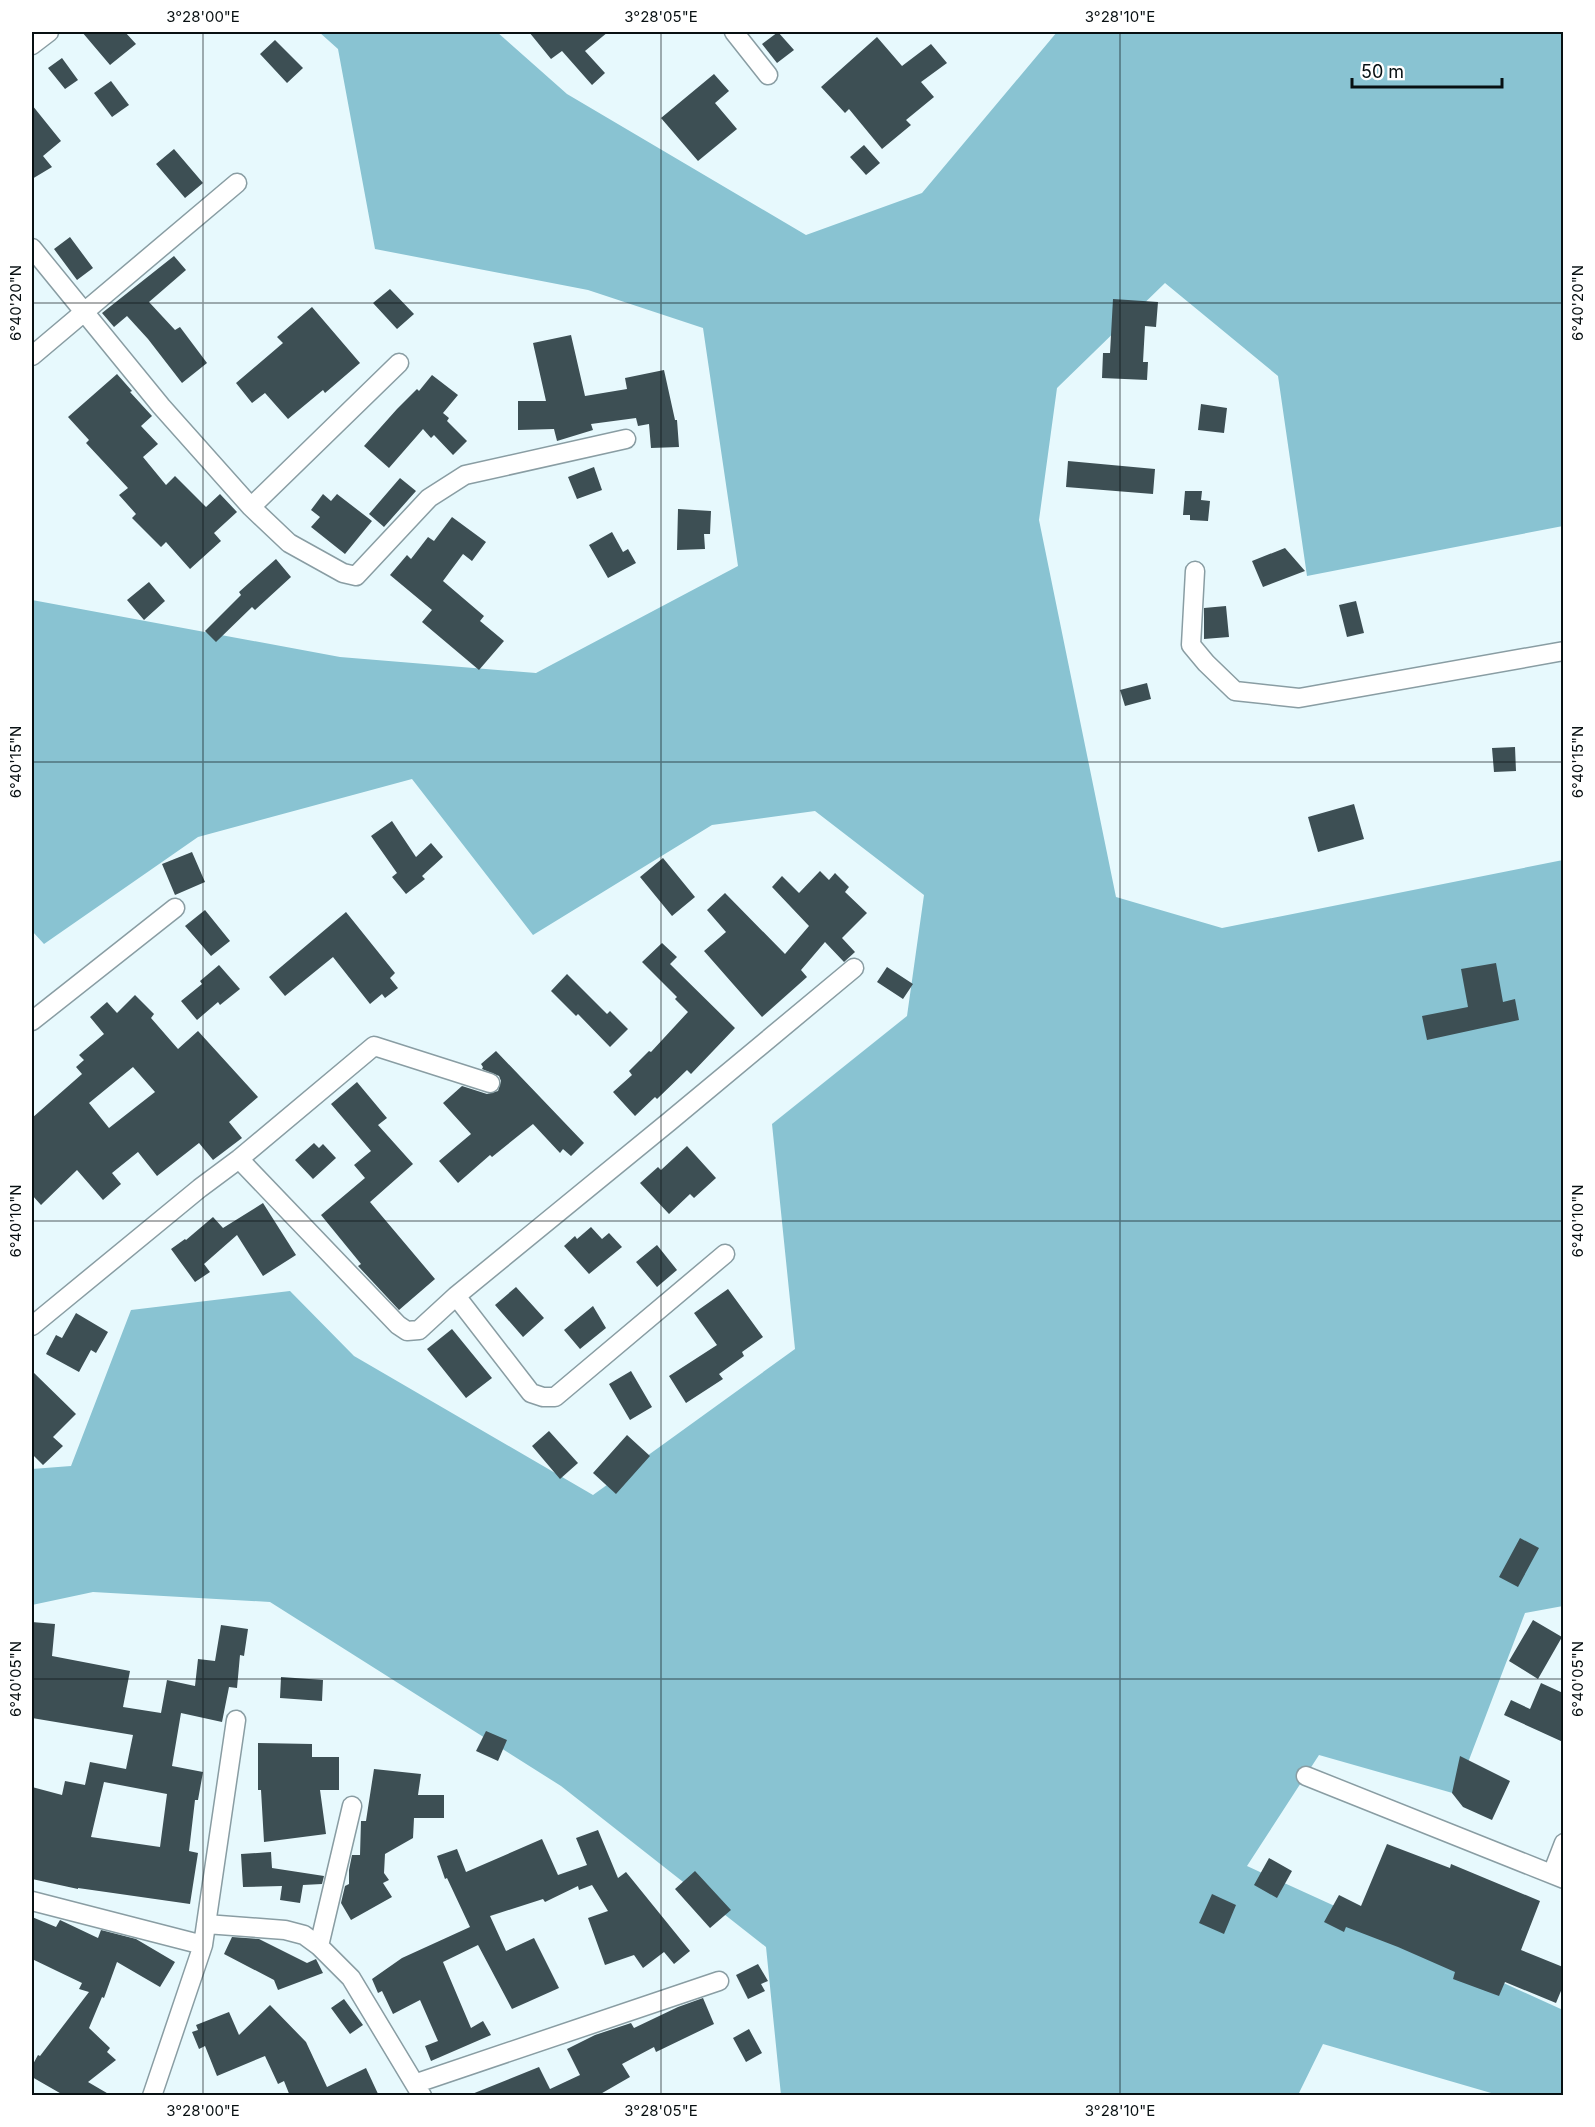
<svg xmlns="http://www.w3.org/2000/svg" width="1595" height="2127" viewBox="0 0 1595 2127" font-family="Inter,sans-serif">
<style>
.forest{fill:#89c3d2}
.building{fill:#3d4f54;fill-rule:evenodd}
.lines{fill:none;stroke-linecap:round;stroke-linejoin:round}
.minor-casing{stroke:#899da3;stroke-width:21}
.minor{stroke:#fff;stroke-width:18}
.ticks{fill:none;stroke:#081012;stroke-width:1.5;stroke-opacity:0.45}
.neatline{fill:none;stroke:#081012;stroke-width:2}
.ticks-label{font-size:15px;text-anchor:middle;fill:#081012}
</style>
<rect width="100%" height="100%" fill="#e7f9fd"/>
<!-- forest -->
<path class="forest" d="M 319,32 L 497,32 L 567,94 L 806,235 L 922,193 L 1057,32 L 1563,32 L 1563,526 L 1307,576 L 1278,376 L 1165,283 L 1057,388 L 1039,520 L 1116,897 L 1222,928 L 1563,860 L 1563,1606 L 1525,1613 L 1456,1794 L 1319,1755 L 1247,1866 L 1563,2010 L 1563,2095 L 1498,2095 L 1323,2044 L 1298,2095 L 781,2095 L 766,1947 L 561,1786 L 270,1602 L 93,1592 L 32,1605 L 32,1469 L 71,1466 L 131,1310 L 290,1291 L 354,1356 L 593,1495 L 795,1349 L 772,1124 L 907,1016 L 924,895 L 815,811 L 712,825 L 533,935 L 412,779 L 198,837 L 44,944 L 32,931 L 32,600 L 340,657 L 536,673 L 738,566 L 703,328 L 588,290 L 375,249 L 338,49 Z"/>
<!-- building -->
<path class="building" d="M 82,32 L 125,32 L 136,44 L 110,65 Z
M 529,32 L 608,32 L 585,51 L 605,73 L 592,85 L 562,51 L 551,59 Z
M 778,32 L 794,50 L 777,63 L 762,44 Z
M 877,37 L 902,66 L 931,44 L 947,63 L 921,82 L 934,97 L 906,120 L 911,125 L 882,149 L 849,109 L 845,113 L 821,87 Z
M 275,40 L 303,68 L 287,83 L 260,54 Z
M 62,58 L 78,80 L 65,89 L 48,68 Z
M 714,74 L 729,91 L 715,103 L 737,129 L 698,161 L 661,118 Z
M 111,81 L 129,105 L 112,117 L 94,93 Z
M 32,105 L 61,141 L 43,156 L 52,167 L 32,179 Z
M 864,145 L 880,163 L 866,175 L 850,157 Z
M 174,149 L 203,183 L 185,198 L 156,164 Z
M 70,237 L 93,268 L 77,280 L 54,249 Z
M 174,256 L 186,270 L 149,302 L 175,330 L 180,327 L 207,363 L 182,383 L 148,339 L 127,316 L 114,327 L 102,313 Z
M 390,289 L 414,314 L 397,329 L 373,303 Z
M 1113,299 L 1158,302 L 1156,327 L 1145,326 L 1143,362 L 1148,362 L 1147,380 L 1102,378 L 1103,353 L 1110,353 Z
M 312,307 L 360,363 L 325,393 L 323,390 L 288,419 L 265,393 L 252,403 L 236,383 L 283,343 L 277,337 Z
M 571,335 L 585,396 L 627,389 L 625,378 L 664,370 L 675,420 L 677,420 L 679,447 L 651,448 L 649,424 L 638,426 L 636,418 L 591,424 L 593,430 L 557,441 L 554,429 L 518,430 L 518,401 L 546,401 L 533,343 Z
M 117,374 L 132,391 L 130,392 L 152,416 L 141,426 L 158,444 L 143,457 L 166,485 L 175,476 L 206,507 L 220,494 L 237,512 L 214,533 L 221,541 L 190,569 L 166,542 L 161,547 L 132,518 L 136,514 L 119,495 L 128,488 L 86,443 L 89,440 L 68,417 Z
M 432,375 L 458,395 L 443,413 L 449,418 L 447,421 L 467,441 L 453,455 L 434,435 L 431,438 L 423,429 L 389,468 L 364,446 L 397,409 L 417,389 L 419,391 Z
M 1201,404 L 1227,408 L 1224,433 L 1198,430 Z
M 1068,461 L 1155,469 L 1153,494 L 1066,487 Z
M 594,467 L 602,490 L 577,499 L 568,477 Z
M 400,478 L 416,491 L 384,527 L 369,514 Z
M 1185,491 L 1202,491 L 1201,500 L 1210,501 L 1208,521 L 1190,520 L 1190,515 L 1183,515 Z
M 323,494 L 331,501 L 337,494 L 372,521 L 345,554 L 311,527 L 320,517 L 311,510 Z
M 678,509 L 711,511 L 710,534 L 704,534 L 705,549 L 677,550 Z
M 452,517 L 486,542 L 472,561 L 463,554 L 443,581 L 484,616 L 480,621 L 504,641 L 479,670 L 422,622 L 432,610 L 390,575 L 407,555 L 411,559 L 428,537 L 434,541 Z
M 612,532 L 623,552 L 628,549 L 636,563 L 608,578 L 589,545 Z
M 1285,548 L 1305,571 L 1263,587 L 1252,561 Z
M 276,559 L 291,577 L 255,610 L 252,607 L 216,642 L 205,631 L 241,595 L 239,592 Z
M 149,582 L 165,601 L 144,620 L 127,600 Z
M 1356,601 L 1364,633 L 1347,637 L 1339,605 Z
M 1226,606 L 1229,637 L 1204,639 L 1204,608 Z
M 1147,683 L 1151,699 L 1125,706 L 1120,690 Z
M 1515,747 L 1516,771 L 1494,772 L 1492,748 Z
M 1354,804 L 1364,839 L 1318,852 L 1308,817 Z
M 392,821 L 416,857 L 431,843 L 443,857 L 422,876 L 425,879 L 406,894 L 392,877 L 397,873 L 371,836 Z
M 192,852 L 205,882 L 175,895 L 162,864 Z
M 663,858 L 695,897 L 672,916 L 640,877 Z
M 820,871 L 829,880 L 835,873 L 849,887 L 845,892 L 867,913 L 842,938 L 855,952 L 844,962 L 825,942 L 801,970 L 807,977 L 762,1017 L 704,951 L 726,932 L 707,910 L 725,893 L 785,954 L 809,926 L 772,887 L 782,876 L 799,893 Z
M 205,910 L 230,941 L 211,956 L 185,926 Z
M 346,912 L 395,973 L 390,978 L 398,988 L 385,998 L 382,994 L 370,1004 L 333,957 L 285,996 L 269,977 Z
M 662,943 L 677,957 L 670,964 L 735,1028 L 691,1074 L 687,1070 L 657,1099 L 655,1097 L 635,1116 L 613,1092 L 632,1075 L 629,1071 L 649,1051 L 651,1052 L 688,1012 L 675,999 L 677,997 L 642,962 Z
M 1496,963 L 1503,1002 L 1515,999 L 1519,1020 L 1427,1040 L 1422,1016 L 1468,1007 L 1461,969 Z
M 219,965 L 240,989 L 220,1005 L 218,1002 L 197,1020 L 181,1001 L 202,984 L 200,981 Z
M 887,967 L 913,984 L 903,999 L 877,982 Z
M 567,974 L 607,1014 L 610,1011 L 628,1029 L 610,1047 L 578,1014 L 576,1016 L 551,991 Z
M 135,995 L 154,1014 L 151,1018 L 178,1049 L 198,1031 L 258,1097 L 229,1122 L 242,1138 L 213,1160 L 199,1143 L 157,1176 L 138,1152 L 112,1173 L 121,1184 L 103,1200 L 77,1170 L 41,1205 L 32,1195 L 32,1118 L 82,1074 L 76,1067 L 84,1060 L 79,1055 L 104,1034 L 90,1017 L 107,1002 L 117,1013 ZM 133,1067 L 155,1092 L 109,1128 L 89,1103 Z
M 496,1051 L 584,1143 L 571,1156 L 563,1149 L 560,1153 L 533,1124 L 492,1157 L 490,1155 L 458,1183 L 439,1161 L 471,1134 L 443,1103 L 462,1086 L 487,1094 L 498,1091 L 501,1081 L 499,1076 L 482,1069 L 483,1067 L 481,1064 Z
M 357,1082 L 387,1118 L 378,1125 L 413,1164 L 370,1202 L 435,1279 L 399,1310 L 358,1266 L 361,1264 L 321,1215 L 365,1178 L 354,1165 L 371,1151 L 331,1104 Z
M 314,1143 L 319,1148 L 323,1144 L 336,1158 L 313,1179 L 295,1160 Z
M 687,1146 L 716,1178 L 694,1198 L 690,1194 L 669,1214 L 640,1183 L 658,1167 L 661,1170 Z
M 263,1203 L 296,1255 L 263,1276 L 237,1235 L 204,1264 L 210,1272 L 195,1282 L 171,1249 L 185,1239 L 186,1240 L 213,1217 L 223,1228 Z
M 591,1227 L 602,1239 L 609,1233 L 622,1247 L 589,1274 L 564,1246 L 575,1236 L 577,1239 Z
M 657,1245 L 677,1270 L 657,1287 L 636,1262 Z
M 516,1287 L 544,1318 L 523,1337 L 495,1305 Z
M 728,1289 L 763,1337 L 742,1352 L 744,1356 L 719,1374 L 723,1379 L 686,1403 L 669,1376 L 717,1345 L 694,1313 Z
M 593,1306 L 606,1328 L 580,1349 L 564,1330 Z
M 76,1313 L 108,1332 L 96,1353 L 91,1350 L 79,1372 L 46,1354 L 56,1335 L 62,1338 Z
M 452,1329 L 492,1378 L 466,1398 L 427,1349 Z
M 32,1371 L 76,1414 L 53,1437 L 63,1446 L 43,1465 L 32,1454 Z
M 631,1371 L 652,1407 L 630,1420 L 609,1384 Z
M 549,1431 L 578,1463 L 560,1479 L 532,1446 Z
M 627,1435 L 650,1456 L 616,1494 L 593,1473 Z
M 1520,1538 L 1539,1548 L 1518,1587 L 1499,1577 Z
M 1533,1620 L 1562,1637 L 1538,1679 L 1509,1661 Z
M 32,1622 L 55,1624 L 52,1656 L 130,1671 L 123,1707 L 161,1713 L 167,1680 L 195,1686 L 198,1659 L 215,1661 L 221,1625 L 248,1629 L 244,1656 L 240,1655 L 237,1688 L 229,1687 L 222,1722 L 181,1713 L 172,1766 L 203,1772 L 198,1800 L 195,1800 L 189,1851 L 198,1853 L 190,1904 L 78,1888 L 78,1889 L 32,1879 L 32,1787 L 62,1795 L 65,1781 L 85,1785 L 90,1762 L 126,1769 L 133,1735 L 32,1718 ZM 104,1782 L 167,1794 L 160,1847 L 91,1837 Z
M 281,1677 L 323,1680 L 322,1701 L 280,1698 Z
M 1541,1683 L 1563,1693 L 1563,1742 L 1504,1715 L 1511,1700 L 1530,1709 Z
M 486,1731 L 507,1740 L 498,1761 L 476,1751 Z
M 258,1743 L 312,1744 L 312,1757 L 339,1757 L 339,1790 L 320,1790 L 326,1834 L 264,1842 L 261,1790 L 258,1790 Z
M 1460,1756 L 1510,1781 L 1492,1820 L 1463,1807 L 1452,1793 Z
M 374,1769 L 421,1774 L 418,1795 L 444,1795 L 444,1818 L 414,1818 L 413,1838 L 385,1854 L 384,1873 L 389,1880 L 383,1883 L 392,1897 L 351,1920 L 341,1903 L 345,1886 L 349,1884 L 349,1870 L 352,1855 L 360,1855 L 361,1821 L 366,1821 Z
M 598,1830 L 618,1878 L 626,1872 L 690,1951 L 674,1964 L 664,1952 L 643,1968 L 634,1955 L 605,1965 L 588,1918 L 608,1911 L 592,1885 L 579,1890 L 578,1886 L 545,1902 L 543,1899 L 490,1916 L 506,1951 L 534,1938 L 559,1988 L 512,2009 L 478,1945 L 443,1962 L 471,2028 L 483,2021 L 491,2035 L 431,2061 L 425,2046 L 438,2041 L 420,2000 L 393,2014 L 382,1991 L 378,1993 L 372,1979 L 402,1958 L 470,1927 L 447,1878 L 445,1879 L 437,1856 L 457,1849 L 466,1872 L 542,1839 L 558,1875 L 587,1865 L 576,1838 Z
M 1387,1844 L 1450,1868 L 1451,1864 L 1540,1901 L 1521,1950 L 1563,1967 L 1563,1986 L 1556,2003 L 1505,1982 L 1499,1996 L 1453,1979 L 1455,1972 L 1398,1947 L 1346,1927 L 1344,1932 L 1324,1922 L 1339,1895 L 1361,1906 Z
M 271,1852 L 272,1868 L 324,1876 L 322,1884 L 303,1885 L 300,1903 L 280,1900 L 282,1886 L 243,1887 L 241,1854 Z
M 1269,1858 L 1292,1871 L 1277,1898 L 1254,1885 Z
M 695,1871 L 731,1910 L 710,1928 L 675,1889 Z
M 1212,1894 L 1236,1905 L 1224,1934 L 1199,1923 Z
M 32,1917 L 56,1927 L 60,1920 L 98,1938 L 101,1930 L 136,1939 L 175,1962 L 160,1987 L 117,1962 L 104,1998 L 102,1997 L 89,2028 L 110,2048 L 107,2052 L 116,2060 L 88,2082 L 112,2096 L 65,2096 L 32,2077 L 32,2066 L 38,2055 L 40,2056 L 89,1992 L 79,1989 L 82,1983 L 32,1959 Z
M 232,1937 L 259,1939 L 307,1963 L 316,1959 L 323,1973 L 278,1990 L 274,1980 L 224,1954 Z
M 758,1964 L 768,1981 L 761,1984 L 765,1991 L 748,1999 L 736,1975 Z
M 703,1998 L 714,2024 L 656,2052 L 654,2047 L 622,2064 L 630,2077 L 597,2096 L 467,2096 L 539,2067 L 550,2089 L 580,2075 L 567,2049 L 595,2035 L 631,2023 L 634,2028 L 678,2007 Z
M 344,1999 L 363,2025 L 350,2034 L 331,2008 Z
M 270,2005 L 306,2042 L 327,2087 L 366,2068 L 379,2096 L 290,2096 L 284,2081 L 278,2084 L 265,2056 L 217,2076 L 205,2046 L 199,2049 L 192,2032 L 198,2030 L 196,2025 L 229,2012 L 239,2035 Z
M 749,2029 L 762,2053 L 746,2062 L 733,2038 Z"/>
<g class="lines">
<!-- minor casing -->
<g class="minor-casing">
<path id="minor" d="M 734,32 L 768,75
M 32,45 L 49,32
M 32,248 L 161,406 L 251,507 L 289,543 L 343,573 L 356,576 L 429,498 L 465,475 L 626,439
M 32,356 L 237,183
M 251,507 L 399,363
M 1195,571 L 1191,645 L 1206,663 L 1235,691 L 1299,698 L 1564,651
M 32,1021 L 175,908
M 239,1159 L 398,1325 L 407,1331 L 419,1330 L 456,1296 L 670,1121 L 854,968
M 456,1296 L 531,1393 L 543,1397 L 555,1397 L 725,1254
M 32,1326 L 200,1188 L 239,1159 L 374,1046 L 490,1083
M 1306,1776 L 1564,1879
M 1552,1874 L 1564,1843
M 32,1901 L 203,1945
M 206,1924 L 285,1930 L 304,1935 L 319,1946 L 351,1978 L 422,2096
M 319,1946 L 352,1806
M 417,2083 L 719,1981
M 152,2096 L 203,1945 L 236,1720"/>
</g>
<!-- minor -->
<use href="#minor" class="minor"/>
</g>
<!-- ticks -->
<path class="ticks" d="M 203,32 L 203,2096M 661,32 L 661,2096M 1120,32 L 1120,2096M 32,303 L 1564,303M 32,762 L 1564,762M 32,1221 L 1564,1221M 32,1679 L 1564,1679"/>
<!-- border -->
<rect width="1595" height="2127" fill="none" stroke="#ffffff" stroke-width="66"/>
<!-- scale -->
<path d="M1352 78v9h150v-9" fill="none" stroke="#081012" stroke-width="3"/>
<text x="1361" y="78" font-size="18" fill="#081012" stroke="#ffffff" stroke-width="4.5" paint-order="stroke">50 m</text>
<rect x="33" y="33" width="1529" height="2061" class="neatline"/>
<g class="ticks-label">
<text x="203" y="22">3°28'00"E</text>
<text x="661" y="22">3°28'05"E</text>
<text x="1120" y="22">3°28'10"E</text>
<text transform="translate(16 303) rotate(-90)" y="5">6°40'20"N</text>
<text transform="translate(1578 303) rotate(-90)" y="5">6°40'20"N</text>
<text transform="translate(16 762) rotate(-90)" y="5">6°40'15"N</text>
<text transform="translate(1578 762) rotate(-90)" y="5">6°40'15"N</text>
<text transform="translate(16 1221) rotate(-90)" y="5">6°40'10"N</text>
<text transform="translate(1578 1221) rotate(-90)" y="5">6°40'10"N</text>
<text transform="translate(16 1679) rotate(-90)" y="5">6°40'05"N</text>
<text transform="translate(1578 1679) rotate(-90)" y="5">6°40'05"N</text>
<text x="203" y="2116">3°28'00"E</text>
<text x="661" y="2116">3°28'05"E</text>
<text x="1120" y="2116">3°28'10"E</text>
</g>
</svg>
